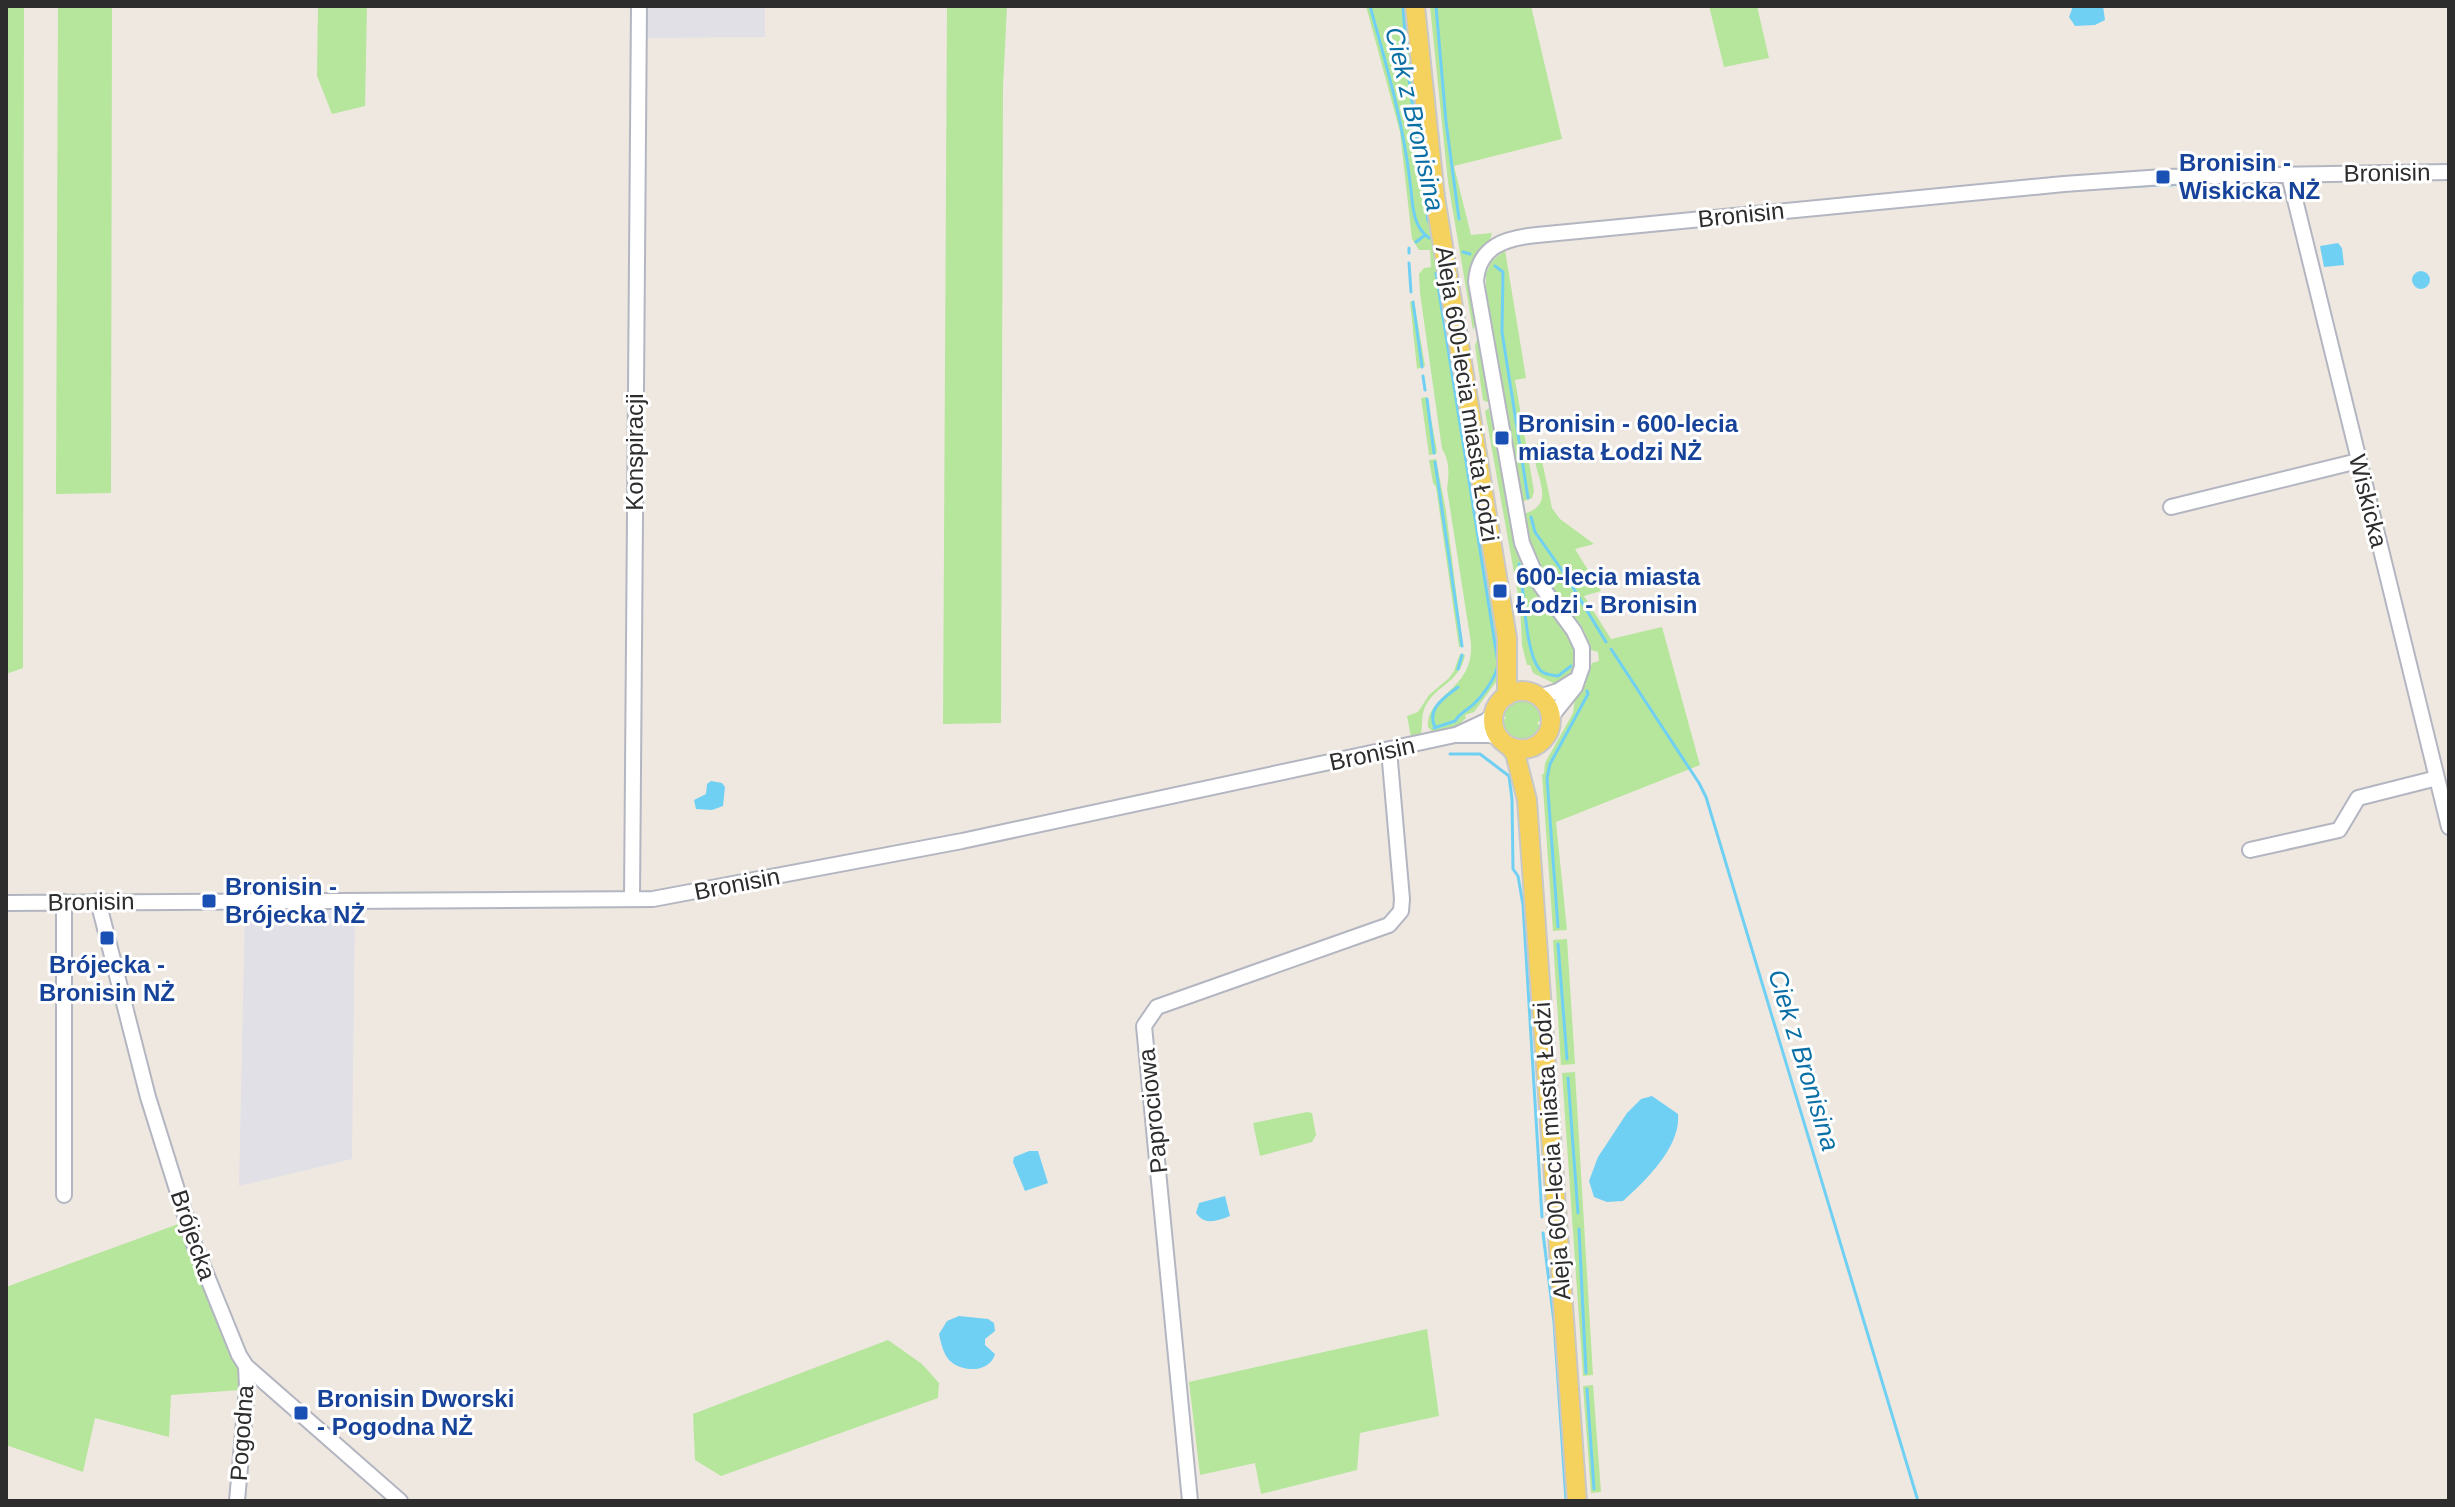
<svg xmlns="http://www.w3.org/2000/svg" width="2455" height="1507" viewBox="0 0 2455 1507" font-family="Arial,sans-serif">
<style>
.industrial{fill:#e2e0e7}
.green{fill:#b5e69b}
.water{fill:#70d0f3}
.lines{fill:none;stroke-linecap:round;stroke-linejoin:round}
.stream{stroke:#70d0f3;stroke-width:3}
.minor-casing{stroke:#b3b6c1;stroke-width:18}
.major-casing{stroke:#c8c8c8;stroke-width:22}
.minor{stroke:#fff;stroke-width:14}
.major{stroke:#f5d25e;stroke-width:18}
.transit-dot{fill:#1a4fb4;stroke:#fff;stroke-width:3}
.labels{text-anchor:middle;stroke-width:6;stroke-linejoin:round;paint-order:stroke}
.transit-label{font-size:24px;font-weight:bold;fill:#164399;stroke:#fff;text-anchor:start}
.street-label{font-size:24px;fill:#2d2d2d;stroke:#fff}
.water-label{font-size:26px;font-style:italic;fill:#096fa5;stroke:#fff}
</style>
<rect width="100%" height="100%" fill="#efe8e0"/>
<!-- industrial -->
<path class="industrial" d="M 646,6 L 765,6 L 765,37 L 646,38 Z
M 245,906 L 355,907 L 352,1159 L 239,1186 Z"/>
<!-- green -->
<path class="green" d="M 6,6 L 24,6 L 23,668 L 6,674 Z
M 58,6 L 112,6 L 111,493 L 56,494 Z
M 318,6 L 367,6 L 365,106 L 332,114 L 317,76 Z
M 947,6 L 1007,6 L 1003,86 L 1001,723 L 943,724 Z
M 1366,6 L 1409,6 L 1471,458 L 1467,459 L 1471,487 L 1475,487 L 1496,618 L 1502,674 L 1474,712 L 1465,715 L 1466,718 L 1457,726 L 1434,733 L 1428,727 C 1427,693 1474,691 1471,643 L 1447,489 C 1449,475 1450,461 1442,449 L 1420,293 L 1419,274 L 1424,268 L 1431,267 L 1430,250 L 1419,250 L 1412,239 L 1400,132 Z
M 1422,6 L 1425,6 L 1433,97 L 1447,211 L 1504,559 L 1446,224 Z
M 1430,6 L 1531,6 L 1562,139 L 1454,166 L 1471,235 L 1492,233 C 1489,249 1470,256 1469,279 C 1469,295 1482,316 1473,330 L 1448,182 Z
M 1709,6 L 1757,6 L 1769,58 L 1724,67 Z
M 1505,250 L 1526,378 L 1515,380 L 1534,491 L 1532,498 L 1521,502 L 1489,317 L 1486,286 L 1486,274 L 1491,262 Z
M 1414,301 L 1425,366 L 1417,369 L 1410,302 Z
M 1479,333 L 1491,401 L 1487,402 L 1483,400 L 1475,346 Z
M 1427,397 L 1437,451 L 1436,454 L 1429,455 L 1421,398 Z
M 1489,408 L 1514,534 L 1575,647 L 1575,669 L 1570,679 L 1557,685 L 1533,673 L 1530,665 L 1527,665 L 1522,645 L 1520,606 L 1485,411 Z
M 1538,442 L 1552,508 L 1560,519 L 1594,544 L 1575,549 L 1601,591 L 1584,596 L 1611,639 L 1662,627 L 1700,765 L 1556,822 L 1567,930 L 1553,931 L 1542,774 L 1544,774 L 1545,763 L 1573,713 L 1575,699 L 1585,685 L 1592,663 L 1599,661 L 1598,652 L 1591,650 C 1586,625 1568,611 1554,591 C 1537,568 1529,542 1523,514 C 1565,503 1523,465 1538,442 Z
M 1436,459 L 1446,511 L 1463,647 L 1459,647 L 1436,487 L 1433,483 L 1429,460 Z
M 1460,654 L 1465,655 C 1459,684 1435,685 1425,707 C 1420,718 1424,729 1419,739 L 1412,742 L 1407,716 L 1418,712 L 1429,695 L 1449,678 L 1454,671 Z
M 1518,699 L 1534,703 L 1541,711 L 1543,719 L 1537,723 L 1542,728 L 1535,737 L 1524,742 C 1511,741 1503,735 1500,722 L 1506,718 L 1502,713 L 1508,704 Z
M 1567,939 L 1575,1064 L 1561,1065 L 1553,940 Z
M 1575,1072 L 1593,1375 L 1583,1376 L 1562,1073 Z
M 1555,1074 L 1557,1074 L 1577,1379 Z
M 1307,1112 L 1312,1113 L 1316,1135 L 1312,1142 L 1260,1156 L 1253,1123 Z
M 181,1223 L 239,1368 L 240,1390 L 171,1395 L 169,1437 L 95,1418 L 83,1472 L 6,1445 L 6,1287 Z
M 1427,1329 L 1439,1416 L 1360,1433 L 1357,1470 L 1261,1494 L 1255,1463 L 1200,1475 L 1189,1382 Z
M 888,1340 L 922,1364 L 939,1383 L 938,1398 L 721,1476 L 695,1460 L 693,1414 Z
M 1593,1385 L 1601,1492 L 1591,1493 L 1583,1386 Z"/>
<!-- water -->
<path class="water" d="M 2073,6 L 2103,6 L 2105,20 L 2095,25 L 2075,26 L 2069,17 Z
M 2338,243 L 2342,248 L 2344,265 L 2324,267 L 2320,246 Z
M2412 280a9 9 0 1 1 18 0a9 9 0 1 1-18 0Z
M 711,781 L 722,783 L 725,787 L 723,806 L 712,810 L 696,809 L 694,800 L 706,794 L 707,784 Z
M 1652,1096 L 1678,1114 C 1681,1147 1645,1181 1623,1201 L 1607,1202 L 1594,1197 L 1589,1181 L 1598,1157 L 1627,1113 L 1641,1099 Z
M 1029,1151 L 1038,1151 L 1048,1183 L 1025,1191 L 1013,1162 L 1014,1157 Z
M 1225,1196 L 1230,1216 C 1217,1221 1205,1226 1196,1213 L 1199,1203 Z
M 959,1316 L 988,1319 L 994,1323 L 995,1331 L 985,1339 L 985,1345 L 995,1354 C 990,1373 962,1373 949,1360 C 943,1353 941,1343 939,1334 L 947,1321 Z"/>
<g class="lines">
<!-- stream -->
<path class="stream" d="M 1370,6 C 1386,64 1403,121 1410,182 C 1413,202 1411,225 1429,238
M 1403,6 L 1407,65 L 1428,221
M 1436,6 L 1446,122 L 1459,219
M 2168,185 L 2185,184
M 2123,187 L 2159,185
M 1416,242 L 1425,235
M 1463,252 L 1470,254
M 1409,253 L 1409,248
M 1409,263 L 1411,292
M 1495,266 L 1503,272 L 1502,332 L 1528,498
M 1413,302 L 1422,367
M 1423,376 L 1425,390
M 1427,399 L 1434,453
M 1435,462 L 1462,646
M 1531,517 L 1535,532 L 1566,576 L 1606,642
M 1519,564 C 1525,591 1524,651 1540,670 C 1544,675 1552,675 1558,676 L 1571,666
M 1611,649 L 1699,783 L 1706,797 L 1918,1501
M 1458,669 L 1462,655
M 1435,727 C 1426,709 1444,698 1458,687
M 1434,728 L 1455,721 C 1460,713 1463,713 1469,708 C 1481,699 1497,677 1498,663 L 1436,273
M 1450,754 L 1480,754 L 1509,776 L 1512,799 L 1513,869 L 1518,876 L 1523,905 L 1542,1217
M 1558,927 L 1547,778 L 1550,764 L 1588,694 L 1587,691
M 1558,944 L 1567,1059
M 1568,1078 L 1578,1213
M 1579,1229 L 1586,1373
M 1543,1233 L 1554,1322 L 1566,1501
M 1587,1389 L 1594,1489"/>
<!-- minor casing -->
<g class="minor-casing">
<path id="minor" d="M 2289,175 L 2449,827
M 2171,507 L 2358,461
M 1539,697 L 1558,691 L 1574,681
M 1551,717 L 1575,687 L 1582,667 L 1582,648 L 1574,631 L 1539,583 L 1522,543 L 1476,282 C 1478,246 1506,238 1537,235 L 2064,184 L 2163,177 L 2449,172
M 1456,735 L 1486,721 L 1494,714
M 2250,850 L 2339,830 L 2358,798 L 2437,778
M 632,899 L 639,6
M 98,901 L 148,1097 L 194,1244 L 239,1355 L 246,1366 L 400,1501
M 64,902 L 64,1195
M 6,903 L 653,899 L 962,841 L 1455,735 L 1490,735 L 1500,738
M 237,1501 L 247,1387 L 246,1366
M 1190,1501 L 1144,1026 L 1157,1007 L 1389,925 L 1401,911 L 1402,899 L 1389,750"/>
</g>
<!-- major casing -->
<g class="major-casing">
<path id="major" d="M 1415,6 L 1435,197 L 1507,638 L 1507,696
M1493 720a29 29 0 1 1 58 0a29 29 0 1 1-58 0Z
M 1509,746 L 1515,753 L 1527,800 L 1577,1501"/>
</g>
<!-- minor -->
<use href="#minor" class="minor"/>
<!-- major -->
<use href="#major" class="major"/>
</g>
<!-- markers -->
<g class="transit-dot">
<rect x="2155" y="169" width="16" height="16" rx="4"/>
<rect x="1494" y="430" width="16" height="16" rx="4"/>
<rect x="1492" y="583" width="16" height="16" rx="4"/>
<rect x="201" y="893" width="16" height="16" rx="4"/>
<rect x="99" y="930" width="16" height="16" rx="4"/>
<rect x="293" y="1405" width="16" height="16" rx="4"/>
</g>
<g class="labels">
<!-- transit labels -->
<g class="transit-label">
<text x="2179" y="171">Bronisin -<tspan x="2179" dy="28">Wiskicka NŻ</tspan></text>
<text x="1518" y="432">Bronisin - 600-lecia<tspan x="1518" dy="28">miasta Łodzi NŻ</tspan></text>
<text x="1516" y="585">600-lecia miasta<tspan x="1516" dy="28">Łodzi - Bronisin</tspan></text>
<text x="225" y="895">Bronisin -<tspan x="225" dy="28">Brójecka NŻ</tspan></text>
<text x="107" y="973" text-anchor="middle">Brójecka -<tspan x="107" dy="28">Bronisin NŻ</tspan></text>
<text x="317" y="1407">Bronisin Dworski<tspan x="317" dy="28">- Pogodna NŻ</tspan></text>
</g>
<!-- street labels -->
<g class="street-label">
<text transform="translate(2387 173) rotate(-1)" y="8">Bronisin</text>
<text transform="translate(1741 215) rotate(-6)" y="8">Bronisin</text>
<text transform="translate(1467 394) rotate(81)" y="8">Aleja 600-lecia miasta Łodzi</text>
<text transform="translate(635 452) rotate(-90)" y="8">Konspiracji</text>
<text transform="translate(2368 501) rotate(76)" y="8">Wiskicka</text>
<text transform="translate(1372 754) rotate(-12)" y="8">Bronisin</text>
<text transform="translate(737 884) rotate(-11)" y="8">Bronisin</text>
<text transform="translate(91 902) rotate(-1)" y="8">Bronisin</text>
<text transform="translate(1153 1111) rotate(-96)" y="8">Paprociowa</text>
<text transform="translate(1552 1151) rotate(-94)" y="8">Aleja 600-lecia miasta Łodzi</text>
<text transform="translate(193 1235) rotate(71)" y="8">Brójecka</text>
<text transform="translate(242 1433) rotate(-86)" y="8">Pogodna</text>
</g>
<!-- water labels -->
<g class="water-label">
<text transform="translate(1415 119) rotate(77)" y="9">Ciek z Bronisina</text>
<text transform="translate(1804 1060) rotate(73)" y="9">Ciek z Bronisina</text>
</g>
</g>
<!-- border -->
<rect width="2455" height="1507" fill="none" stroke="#2d2d2d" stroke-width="16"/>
</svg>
